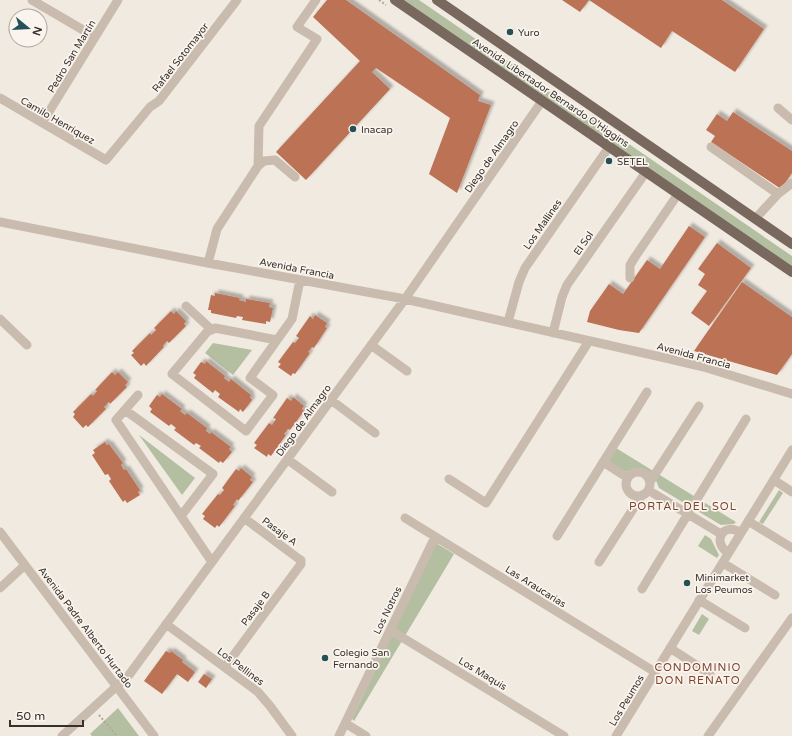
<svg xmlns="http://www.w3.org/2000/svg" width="792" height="736" viewBox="0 0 792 736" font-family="'Varela Round',sans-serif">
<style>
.green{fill:#b4bfa2}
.building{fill:#bb7255;filter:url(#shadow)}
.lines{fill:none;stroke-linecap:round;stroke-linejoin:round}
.path{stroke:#b4a598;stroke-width:2;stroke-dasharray:2 2;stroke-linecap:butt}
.minor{stroke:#c9bbae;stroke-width:9}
.major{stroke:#78685e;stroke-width:10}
.poi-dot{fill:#245156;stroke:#f9f4ed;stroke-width:1.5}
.labels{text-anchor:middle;stroke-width:3.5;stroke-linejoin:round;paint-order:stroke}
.poi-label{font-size:10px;fill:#38302b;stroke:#f9f4ed;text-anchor:start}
.street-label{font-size:10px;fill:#38302b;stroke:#f9f4ed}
.neighbourhood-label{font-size:11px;letter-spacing:1px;fill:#7f432c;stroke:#f9f4ed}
</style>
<defs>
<filter id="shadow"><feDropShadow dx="3.5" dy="-3.5" stdDeviation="1" flood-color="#0004"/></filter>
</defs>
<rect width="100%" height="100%" fill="#f1eae1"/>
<!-- green -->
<path class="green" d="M 402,0 L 419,0 L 792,256 L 792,267 Z
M 213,343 L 252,350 L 233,375 L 205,353 Z
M 139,435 L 195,478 L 182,495 Z
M 616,448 L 736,522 L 734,524 L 721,525 L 659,488 C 655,476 651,473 641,468 L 625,472 L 608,461 Z
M 779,490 L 783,493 L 763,524 L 759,522 Z
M 705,535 L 711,539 L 719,555 L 717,558 L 698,546 Z
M 436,543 L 454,554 L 354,721 L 352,719 Z
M 702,614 L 709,619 L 699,635 L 692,631 Z
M 118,708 L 139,736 L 92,736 L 90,734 Z"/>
<!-- building -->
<path class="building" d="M 327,0 L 346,0 L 480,95 L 478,101 L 491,105 L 457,193 L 429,174 L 450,118 L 376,68 L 372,72 L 390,89 L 306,180 L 276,152 L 360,61 L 313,17 Z
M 562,0 L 722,0 L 764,29 L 735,72 L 672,31 L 661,48 L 589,0 L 580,12 Z
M 733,112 L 792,151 L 792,173 L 781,189 L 711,142 L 715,136 L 706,130 L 717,114 L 727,121 Z
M 689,226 L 705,237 L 639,333 L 619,330 L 587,322 L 590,311 L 609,284 L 623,294 L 647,260 L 660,269 Z
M 717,243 L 751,268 L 709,326 L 691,313 L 707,291 L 698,285 L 705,274 L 698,269 Z
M 742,282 L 792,317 L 792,354 L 777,375 L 694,351 Z
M 215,293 L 240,298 L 239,300 L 246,302 L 246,299 L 270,303 L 269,307 L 273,308 L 270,322 L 266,321 L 266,324 L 242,320 L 243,317 L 237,316 L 236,318 L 211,313 L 211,310 L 208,310 L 211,295 L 215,296 Z
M 171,311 L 174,314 L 176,311 L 186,321 L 184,324 L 186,326 L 169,343 L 167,341 L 163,346 L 164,347 L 146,366 L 144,363 L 141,366 L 131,355 L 134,353 L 132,351 L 150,333 L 151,335 L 156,330 L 154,328 Z
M 315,315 L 327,323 L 325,327 L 327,328 L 314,348 L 312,347 L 308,352 L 310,353 L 295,374 L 293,373 L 291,376 L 278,367 L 281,364 L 278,362 L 293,342 L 295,343 L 299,338 L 296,336 L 310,316 L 313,319 Z
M 206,361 L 225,376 L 224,378 L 229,382 L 231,379 L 251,395 L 250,397 L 252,400 L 243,412 L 240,409 L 239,412 L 218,397 L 220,394 L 215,390 L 213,393 L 194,378 L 196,375 L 193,373 L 201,362 L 205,364 Z
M 112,372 L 115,375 L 118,372 L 128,382 L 125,385 L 127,387 L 110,404 L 109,402 L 104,407 L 106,409 L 88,427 L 86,425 L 83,428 L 73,417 L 75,414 L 73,412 L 91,394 L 93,396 L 97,391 L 95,390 Z
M 162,394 L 182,409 L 180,411 L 185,415 L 187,413 L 207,428 L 206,431 L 210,434 L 211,432 L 231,447 L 229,449 L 232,452 L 223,463 L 220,461 L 219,463 L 199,448 L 201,446 L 196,443 L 194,445 L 174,430 L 176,428 L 171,424 L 169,426 L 150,412 L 152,409 L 149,406 L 157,395 L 160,397 Z
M 293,397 L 304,406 L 302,409 L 304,411 L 290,430 L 288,429 L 284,434 L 286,435 L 271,456 L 268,454 L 267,457 L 254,448 L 257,445 L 254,443 L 269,423 L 272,425 L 276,419 L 273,418 L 287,398 L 291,401 Z
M 105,442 L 107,445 L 109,444 L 123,463 L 121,465 L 124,470 L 126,469 L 140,490 L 138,492 L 140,495 L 127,503 L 125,500 L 123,502 L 109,481 L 111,479 L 108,474 L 105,475 L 92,455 L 95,453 L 93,450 Z
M 241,468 L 252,477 L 250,480 L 253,482 L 238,501 L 237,499 L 233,505 L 235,506 L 219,527 L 217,525 L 215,528 L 203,519 L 205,516 L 202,514 L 218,494 L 220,495 L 224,490 L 222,488 L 236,469 L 239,471 Z
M 166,651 L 170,653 L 171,651 L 183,660 L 182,662 L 195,672 L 188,682 L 177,674 L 162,694 L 144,681 Z
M 204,674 L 212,679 L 206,688 L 198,682 Z"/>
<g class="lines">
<!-- path -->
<path class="path" d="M 379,0 L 386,5
M 99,715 L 117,736"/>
<!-- minor -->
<path class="minor" d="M 32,0 L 95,37
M 0,98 L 106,160 L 150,107 L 159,101 L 237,0
M 778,108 L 792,120
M 42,123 L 118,0
M 711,147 L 778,194
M 258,166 L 264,161 L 275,160 L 295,177
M 755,219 L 778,194 L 792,183
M 0,222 L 208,263 L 405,299 L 670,359 L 707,368 L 792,394
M 208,263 L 217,229 L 258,166 L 259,126 L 317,39 L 297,27 L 316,0
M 630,278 L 630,265 L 635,257 L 678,194
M 186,306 L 212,330
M 0,319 L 27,345
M 508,322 L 519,282 L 525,268 L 609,147
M 553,333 L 562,297 L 567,285 L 646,172
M 277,340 L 215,328 L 207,332 L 172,374 L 246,431 L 273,395 L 250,378 L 292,319 L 300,280
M 371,345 L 407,371
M 138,395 L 116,420 L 212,562
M 331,400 L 375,433
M 125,410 L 213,474 L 181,516
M 287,459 L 332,492
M 603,462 L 628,478
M626 484a12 12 0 1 1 24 0a12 12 0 1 1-24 0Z
M 449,479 L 486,503 L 589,341
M 774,480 L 792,492
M 650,482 L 699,406
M 648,490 L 721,534
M 405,518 L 655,672
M 748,521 L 792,548
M 0,532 L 154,736
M 557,536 L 647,392
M 728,553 C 711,541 724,521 741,533
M 599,562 L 642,495
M 723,563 L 775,595
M 0,588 L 25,565
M 642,589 L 746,419
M 699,600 L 745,628
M 166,624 L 258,692 L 270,706 L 292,736
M 390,630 L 564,736
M 670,648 L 710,674
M 225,667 L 301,564 L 301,560 L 299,559 L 244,518
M 345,723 L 366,736
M 62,736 L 129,675 L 405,299 L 542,101
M 339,736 L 435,537
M 616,736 L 792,450
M 708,736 L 792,618"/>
<!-- major -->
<path class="major" d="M 395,0 L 792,272
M 437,0 L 792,244"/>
</g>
<!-- markers -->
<g class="poi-dot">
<circle cx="510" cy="32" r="4"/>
<circle cx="353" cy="129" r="4"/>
<circle cx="609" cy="161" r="4"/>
<circle cx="687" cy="583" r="4"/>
<circle cx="325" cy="658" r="4"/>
</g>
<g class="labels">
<!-- poi labels -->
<g class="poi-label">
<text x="518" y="36">Yuro</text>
<text x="361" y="133">Inacap</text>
<text x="617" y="165">SETEL</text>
<text x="695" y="581">Minimarket<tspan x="695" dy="12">Los Peumos</tspan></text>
<text x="333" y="656">Colegio San<tspan x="333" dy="12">Fernando</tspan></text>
</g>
<!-- street labels -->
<g class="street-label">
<text transform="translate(71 56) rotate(-59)" y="4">Pedro San Martín</text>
<text transform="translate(180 57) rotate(-52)" y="4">Rafael Sotomayor</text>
<text transform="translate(551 92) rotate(34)" y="4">Avenida Libertador Bernardo O'Higgins</text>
<text transform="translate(58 120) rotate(30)" y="4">Camilo Henríquez</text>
<text transform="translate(491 156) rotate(-55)" y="4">Diego de Almagro</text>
<text transform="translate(542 224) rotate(-55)" y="4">Los Mallines</text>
<text transform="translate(583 243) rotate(-55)" y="4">El Sol</text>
<text transform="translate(297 268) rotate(11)" y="4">Avenida Francia</text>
<text transform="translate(694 355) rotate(15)" y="4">Avenida Francia</text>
<text transform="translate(303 420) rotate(-54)" y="4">Diego de Almagro</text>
<text transform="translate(280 531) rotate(36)" y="4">Pasaje A</text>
<text transform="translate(536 586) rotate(32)" y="4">Las Araucarias</text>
<text transform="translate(255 608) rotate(-53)" y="4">Pasaje B</text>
<text transform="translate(387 610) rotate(-64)" y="4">Los Notros</text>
<text transform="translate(86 627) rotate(53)" y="4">Avenida Padre Alberto Hurtado</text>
<text transform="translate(241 666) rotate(37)" y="4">Los Pellines</text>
<text transform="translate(483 673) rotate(31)" y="4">Los Maquis</text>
<text transform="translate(626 700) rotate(-59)" y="4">Los Peumos</text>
</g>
<!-- neighbourhood labels -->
<g class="neighbourhood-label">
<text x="683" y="510">PORTAL DEL SOL</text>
<text x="698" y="671">CONDOMINIO<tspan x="698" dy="13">DON RENATO</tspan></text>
</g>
</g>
<!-- north arrow -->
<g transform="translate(28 28) rotate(108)"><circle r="19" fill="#f9f4ed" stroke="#aca69f"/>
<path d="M0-3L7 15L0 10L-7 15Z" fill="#245156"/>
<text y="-6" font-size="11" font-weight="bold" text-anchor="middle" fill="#38302b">N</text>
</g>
<!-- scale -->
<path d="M10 720v6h73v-6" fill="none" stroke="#38302b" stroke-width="2"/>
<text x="16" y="720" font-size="12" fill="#38302b" stroke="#f9f4ed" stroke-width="3" paint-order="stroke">50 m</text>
</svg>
